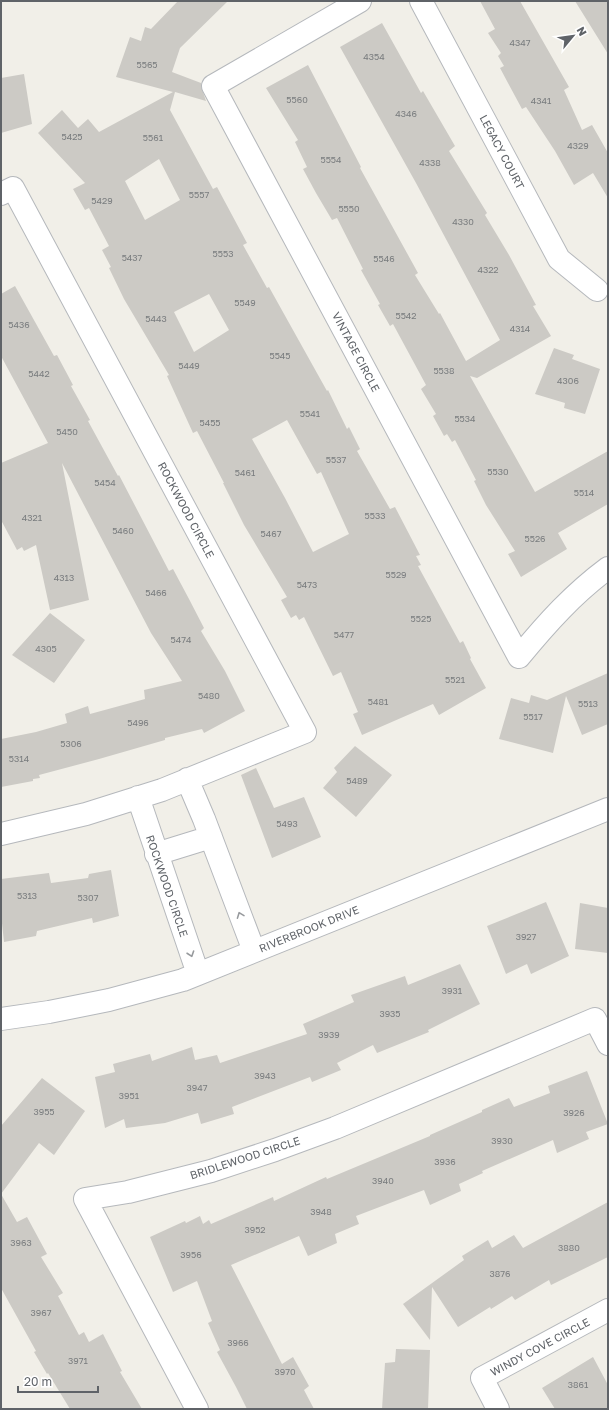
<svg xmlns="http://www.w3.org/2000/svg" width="609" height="1410" viewBox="0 0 609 1410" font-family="'Golos Text',sans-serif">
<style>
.building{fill:#cccac5;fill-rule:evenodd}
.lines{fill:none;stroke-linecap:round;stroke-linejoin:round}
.minor-casing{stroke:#b5b8bc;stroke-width:24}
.minor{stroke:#fff;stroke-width:22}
.oneway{stroke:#979a9d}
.labels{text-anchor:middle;stroke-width:4;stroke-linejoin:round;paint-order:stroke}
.number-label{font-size:9px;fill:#7a7d7f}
.street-label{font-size:11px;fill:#5f6368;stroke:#fff}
</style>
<rect width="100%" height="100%" fill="#f1efe8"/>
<!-- building -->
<path class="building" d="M 178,1 L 228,1 L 180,48 L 172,72 L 201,83 L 201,86 L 206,101 L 175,92 L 170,110 L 213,189 L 217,187 L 247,243 L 243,245 L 267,288 L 269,287 L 327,391 L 328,390 L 347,429 L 349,427 L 360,449 L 357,451 L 390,509 L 395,507 L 420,555 L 416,556 L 421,565 L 418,566 L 460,643 L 463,641 L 471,658 L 470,659 L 486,688 L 439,715 L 433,704 L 362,735 L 353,714 L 358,712 L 341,672 L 333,676 L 304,617 L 299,620 L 296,615 L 291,618 L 281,600 L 287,597 L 244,525 L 223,483 L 224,483 L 197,431 L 193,433 L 167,376 L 169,375 L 124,299 L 109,268 L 111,267 L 102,250 L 109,246 L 89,208 L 85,210 L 73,189 L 85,183 L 38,133 L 62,110 L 78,128 L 88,119 L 99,132 L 173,92 L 116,77 L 130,37 L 141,41 L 145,27 L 151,29 ZM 159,159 L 180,200 L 145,220 L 125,181 ZM 209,294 L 229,330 L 194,352 L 174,312 ZM 287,420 L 317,474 L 321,472 L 349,534 L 313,552 L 285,498 L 252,439 Z
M 480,1 L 520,1 L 569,87 L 564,90 L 582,130 L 592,125 L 608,153 L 608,198 L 593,173 L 574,185 L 555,151 L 526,107 L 522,109 L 500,68 L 504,66 L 498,56 L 501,53 L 488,33 L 495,29 Z
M 575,1 L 608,1 L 608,54 Z
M 382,23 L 421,93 L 423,91 L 455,146 L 449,151 L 487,213 L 485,215 L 509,255 L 536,305 L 533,306 L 551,336 L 477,378 L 470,376 L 535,492 L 608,451 L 608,504 L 558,533 L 567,549 L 521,577 L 508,554 L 515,551 L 486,505 L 474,481 L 476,480 L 455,440 L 452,442 L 447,434 L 444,436 L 433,416 L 436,414 L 421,389 L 426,385 L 393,324 L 390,326 L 378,305 L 380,304 L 361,270 L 363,269 L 337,218 L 332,220 L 316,193 L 303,169 L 307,167 L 295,142 L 298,140 L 266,88 L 308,65 L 361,167 L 360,168 L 418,273 L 415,275 L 439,314 L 440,313 L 466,361 L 500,340 L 416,183 L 340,47 Z
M 24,74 L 32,124 L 1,133 L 1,78 Z
M 15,286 L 54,356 L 57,355 L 73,385 L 71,386 L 90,420 L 88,421 L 118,476 L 119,475 L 169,571 L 173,569 L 189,599 L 204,628 L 201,631 L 225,671 L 245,711 L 204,733 L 202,729 L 165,738 L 165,740 L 99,759 L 39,775 L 40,778 L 33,779 L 33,781 L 1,787 L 1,739 L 36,732 L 67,723 L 65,714 L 88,706 L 90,714 L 145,699 L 144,690 L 182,681 L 151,633 L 62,463 L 89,600 L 50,610 L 36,545 L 24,551 L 22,547 L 17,550 L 1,520 L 1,463 L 48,443 L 1,356 L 1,294 Z
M 554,348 L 574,355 L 572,359 L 600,369 L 585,414 L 564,408 L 565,403 L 535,394 Z
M 50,613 L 85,640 L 54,683 L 12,655 Z
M 608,673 L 608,724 L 582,735 L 566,696 L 553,753 L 499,739 L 511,698 L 529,703 L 531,695 L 547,700 Z
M 355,746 L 392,775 L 356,817 L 323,788 L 337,772 L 334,768 Z
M 256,768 L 274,808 L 304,797 L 321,837 L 272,858 L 241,775 Z
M 111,870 L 119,916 L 93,923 L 92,918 L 37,931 L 36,936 L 4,942 L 1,914 L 1,879 L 49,873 L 51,883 L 88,878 L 89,874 Z
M 546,902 L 569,956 L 531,974 L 527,964 L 506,974 L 487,926 Z
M 580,903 L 608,908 L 608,953 L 575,949 Z
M 460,964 L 480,1004 L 428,1030 L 429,1032 L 377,1053 L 373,1045 L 337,1063 L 341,1070 L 312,1082 L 310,1077 L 232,1107 L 234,1114 L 201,1124 L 198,1113 L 165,1123 L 126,1128 L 124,1119 L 105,1128 L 95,1077 L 115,1072 L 113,1064 L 150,1054 L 152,1061 L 192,1047 L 195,1060 L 217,1055 L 220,1063 L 307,1034 L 303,1024 L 354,1002 L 351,995 L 405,976 L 408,985 Z
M 587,1071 L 608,1124 L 586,1132 L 589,1139 L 557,1153 L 553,1140 L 482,1171 L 483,1173 L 459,1184 L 461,1191 L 430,1205 L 424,1190 L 356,1216 L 359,1224 L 335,1234 L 337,1243 L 308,1256 L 299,1236 L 231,1265 L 282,1364 L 293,1357 L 309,1386 L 304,1390 L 314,1409 L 247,1409 L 236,1387 L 217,1352 L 220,1350 L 208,1323 L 212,1321 L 197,1281 L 173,1292 L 150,1237 L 185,1221 L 186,1223 L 200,1216 L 203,1224 L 209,1220 L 211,1224 L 273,1197 L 274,1201 L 326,1177 L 327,1179 L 430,1136 L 430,1135 L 482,1112 L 482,1110 L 509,1098 L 514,1107 L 550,1093 L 548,1086 Z
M 42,1078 L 85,1111 L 54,1155 L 39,1143 L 1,1194 L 17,1222 L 27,1217 L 47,1254 L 41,1257 L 63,1293 L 58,1296 L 79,1335 L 84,1332 L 89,1342 L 103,1334 L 122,1371 L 120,1372 L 142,1409 L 70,1409 L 48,1373 L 47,1374 L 34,1352 L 36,1351 L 1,1288 L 1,1126 Z
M 608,1202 L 608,1257 L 551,1285 L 549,1280 L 515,1300 L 512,1296 L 491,1309 L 490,1307 L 458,1327 L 432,1287 L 430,1340 L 403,1304 L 464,1260 L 462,1256 L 488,1240 L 492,1248 L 514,1235 L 523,1248 Z
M 396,1349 L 430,1350 L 428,1409 L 382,1409 L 385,1363 L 395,1362 Z
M 593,1357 L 608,1385 L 608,1409 L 555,1409 L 542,1388 Z"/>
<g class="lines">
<!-- minor casing -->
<g class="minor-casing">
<path id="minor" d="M 360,1 L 213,86 L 519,657 C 547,623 573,594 608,568
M 421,1 L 559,259 L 597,290
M 1,194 L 13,188 L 305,732 L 162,790 L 86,814 L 1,834
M 187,779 L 204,819 L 254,951
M 138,797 L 198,974
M 156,854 L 211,837
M 1,1019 L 49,1012 L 109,1000 L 183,980 L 608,809
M 197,1409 L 85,1199 L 128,1192 L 211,1171 L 275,1150 L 335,1128 L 595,1019 L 608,1044
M 498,1409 L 482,1378 L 608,1310"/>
</g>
<!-- minor -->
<use href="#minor" class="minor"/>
</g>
<!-- one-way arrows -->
<defs><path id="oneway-chevron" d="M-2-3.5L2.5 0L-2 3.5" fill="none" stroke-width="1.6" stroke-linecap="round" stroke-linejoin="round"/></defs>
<g class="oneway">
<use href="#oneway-chevron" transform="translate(240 915) rotate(-111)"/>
<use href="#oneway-chevron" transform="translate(191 954) rotate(71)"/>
</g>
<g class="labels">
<!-- number labels -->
<g class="number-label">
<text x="520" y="46">4347</text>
<text x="374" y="60">4354</text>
<text x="147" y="68">5565</text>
<text x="297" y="103">5560</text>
<text x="541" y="104">4341</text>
<text x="406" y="117">4346</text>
<text x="72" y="140">5425</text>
<text x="153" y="141">5561</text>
<text x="578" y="149">4329</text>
<text x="331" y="163">5554</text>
<text x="430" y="166">4338</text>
<text x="199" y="198">5557</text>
<text x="102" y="204">5429</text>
<text x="349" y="212">5550</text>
<text x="463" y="225">4330</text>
<text x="223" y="257">5553</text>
<text x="132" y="261">5437</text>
<text x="384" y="262">5546</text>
<text x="488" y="273">4322</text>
<text x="245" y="306">5549</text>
<text x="406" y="319">5542</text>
<text x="156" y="322">5443</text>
<text x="19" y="328">5436</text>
<text x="520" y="332">4314</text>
<text x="280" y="359">5545</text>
<text x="189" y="369">5449</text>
<text x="444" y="374">5538</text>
<text x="39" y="377">5442</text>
<text x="568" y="384">4306</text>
<text x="310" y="417">5541</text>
<text x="465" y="422">5534</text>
<text x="210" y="426">5455</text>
<text x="67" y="435">5450</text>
<text x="336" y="463">5537</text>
<text x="498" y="475">5530</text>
<text x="245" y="476">5461</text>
<text x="105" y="486">5454</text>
<text x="584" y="496">5514</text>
<text x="375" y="519">5533</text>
<text x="32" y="521">4321</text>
<text x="123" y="534">5460</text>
<text x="271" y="537">5467</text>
<text x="535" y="542">5526</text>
<text x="396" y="578">5529</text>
<text x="64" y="581">4313</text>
<text x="307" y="588">5473</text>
<text x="156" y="596">5466</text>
<text x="421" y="622">5525</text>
<text x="344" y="638">5477</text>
<text x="181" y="643">5474</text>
<text x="46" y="652">4305</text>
<text x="455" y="683">5521</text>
<text x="209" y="699">5480</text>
<text x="378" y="705">5481</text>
<text x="588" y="707">5513</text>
<text x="533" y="720">5517</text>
<text x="138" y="726">5496</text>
<text x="71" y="747">5306</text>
<text x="19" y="762">5314</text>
<text x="357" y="784">5489</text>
<text x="287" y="827">5493</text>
<text x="27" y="899">5313</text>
<text x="88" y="901">5307</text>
<text x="526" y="940">3927</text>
<text x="452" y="994">3931</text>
<text x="390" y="1017">3935</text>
<text x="329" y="1038">3939</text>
<text x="265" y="1079">3943</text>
<text x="197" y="1091">3947</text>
<text x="129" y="1099">3951</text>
<text x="44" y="1115">3955</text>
<text x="574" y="1116">3926</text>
<text x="502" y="1144">3930</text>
<text x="445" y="1165">3936</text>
<text x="383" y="1184">3940</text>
<text x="321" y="1215">3948</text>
<text x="255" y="1233">3952</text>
<text x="21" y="1246">3963</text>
<text x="569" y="1251">3880</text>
<text x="191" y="1258">3956</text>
<text x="500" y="1277">3876</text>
<text x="41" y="1316">3967</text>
<text x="238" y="1346">3966</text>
<text x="78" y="1364">3971</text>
<text x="285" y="1375">3970</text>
<text x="578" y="1388">3861</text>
</g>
<!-- street labels -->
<g class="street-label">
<text transform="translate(502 152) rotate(62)" y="4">LEGACY COURT</text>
<text transform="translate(356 352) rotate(62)" y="4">VINTAGE CIRCLE</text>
<text transform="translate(186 510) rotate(62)" y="4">ROCKWOOD CIRCLE</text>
<text transform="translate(167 886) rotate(71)" y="4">ROCKWOOD CIRCLE</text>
<text transform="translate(309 929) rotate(-22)" y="4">RIVERBROOK DRIVE</text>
<text transform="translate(245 1158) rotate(-18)" y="4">BRIDLEWOOD CIRCLE</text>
<text transform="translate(540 1347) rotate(-28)" y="4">WINDY COVE CIRCLE</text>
</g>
</g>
<!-- border -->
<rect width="609" height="1410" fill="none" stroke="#5f6368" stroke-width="4"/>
<!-- north arrow -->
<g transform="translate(573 36) rotate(61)" stroke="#ffffff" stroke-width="3" paint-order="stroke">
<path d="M0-3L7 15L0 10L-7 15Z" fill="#5f6368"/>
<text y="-6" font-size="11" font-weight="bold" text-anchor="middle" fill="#5f6368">N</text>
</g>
<!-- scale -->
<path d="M18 1386v6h80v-6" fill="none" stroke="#5f6368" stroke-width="2"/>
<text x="24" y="1386" font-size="12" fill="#5f6368" stroke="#ffffff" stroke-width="3" paint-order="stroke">20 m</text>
</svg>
